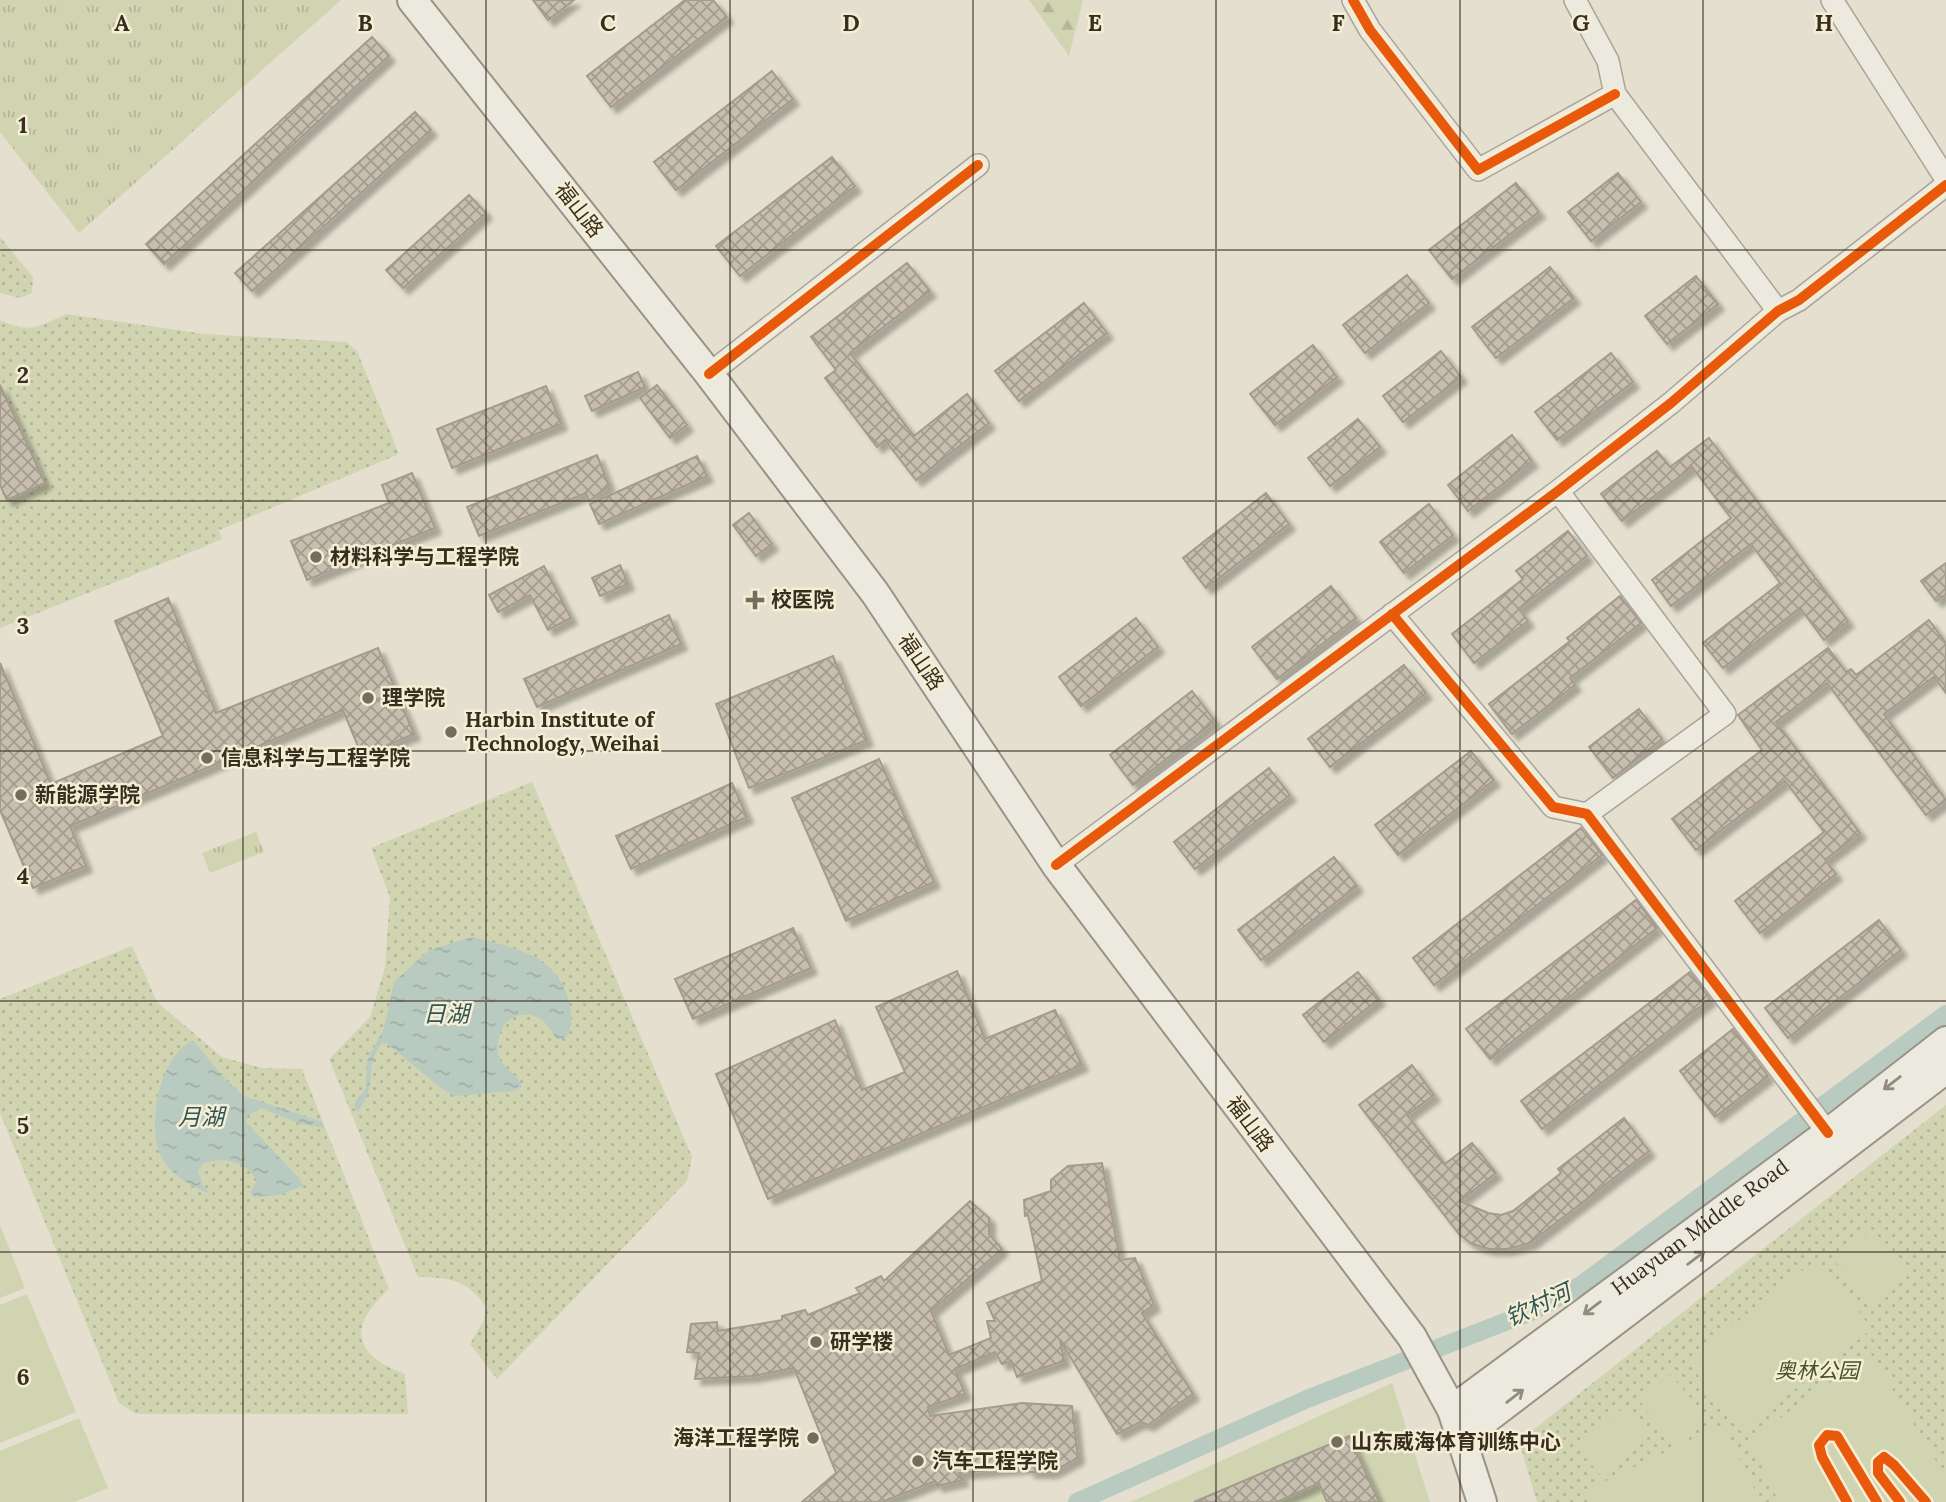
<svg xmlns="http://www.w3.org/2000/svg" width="1946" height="1502" viewBox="0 0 1946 1502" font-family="Lora,'Noto Sans SC',serif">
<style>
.grass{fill:url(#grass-tufts)}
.forest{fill:url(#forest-firs)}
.park{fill:url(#park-dots)}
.pitch{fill:#d0d4b1}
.water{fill:url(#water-ripples)}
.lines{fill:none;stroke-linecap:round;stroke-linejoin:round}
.canal{stroke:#b9cac1;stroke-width:18}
.building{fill:url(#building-cross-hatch);stroke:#a49b8d;stroke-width:2;filter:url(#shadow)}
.street-casing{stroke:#aaa497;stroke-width:24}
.secondary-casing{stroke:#999387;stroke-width:32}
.street{stroke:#ece9df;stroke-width:21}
.secondary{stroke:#ece9df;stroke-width:28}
.cycleway-casing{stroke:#f5eed5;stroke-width:15}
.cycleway{stroke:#e8590c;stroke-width:10}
.oneway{stroke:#928c7f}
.grid{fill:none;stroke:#382e1f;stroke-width:2;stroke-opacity:0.55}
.poi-dot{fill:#746c5c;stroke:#f5eed5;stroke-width:2.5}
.labels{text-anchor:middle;stroke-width:5;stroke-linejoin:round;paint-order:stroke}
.street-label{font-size:21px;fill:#382e1f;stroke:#f5eed5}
.poi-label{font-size:21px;font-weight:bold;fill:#382e1f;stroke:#f5eed5;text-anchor:start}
.park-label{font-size:21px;font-style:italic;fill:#445426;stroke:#f5eed5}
.water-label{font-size:23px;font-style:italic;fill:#2f5657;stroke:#f5eed5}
.grid-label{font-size:23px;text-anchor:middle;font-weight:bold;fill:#382e1f;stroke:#f5eed5;stroke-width:5;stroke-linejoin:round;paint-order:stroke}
</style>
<defs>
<pattern id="grass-tufts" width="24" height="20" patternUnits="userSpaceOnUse" patternTransform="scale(1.75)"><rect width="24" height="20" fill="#d0d4b1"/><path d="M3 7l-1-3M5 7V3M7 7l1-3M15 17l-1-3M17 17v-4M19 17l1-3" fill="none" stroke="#b3b698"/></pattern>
<pattern id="forest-firs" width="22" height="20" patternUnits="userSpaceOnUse" patternTransform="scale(1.75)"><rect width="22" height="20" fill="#d0d4b1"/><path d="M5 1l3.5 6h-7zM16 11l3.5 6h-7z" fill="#b3b698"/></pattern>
<pattern id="park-dots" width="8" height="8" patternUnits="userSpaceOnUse" patternTransform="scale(1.75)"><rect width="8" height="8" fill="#d0d4b1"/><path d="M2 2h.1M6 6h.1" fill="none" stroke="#b3b698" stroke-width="1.8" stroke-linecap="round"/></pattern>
<pattern id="water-ripples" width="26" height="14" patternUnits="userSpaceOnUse" patternTransform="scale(1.75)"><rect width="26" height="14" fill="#b9cac1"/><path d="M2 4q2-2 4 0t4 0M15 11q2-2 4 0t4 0" fill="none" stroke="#a0aea5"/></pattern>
<pattern id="building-cross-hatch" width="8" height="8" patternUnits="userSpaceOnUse" patternTransform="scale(1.75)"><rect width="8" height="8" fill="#c8beaf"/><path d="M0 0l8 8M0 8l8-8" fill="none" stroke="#a39b8e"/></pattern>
<filter id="shadow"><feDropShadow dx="6" dy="6" stdDeviation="2" flood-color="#0004"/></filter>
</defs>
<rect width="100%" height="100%" fill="#e4dfce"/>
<!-- grass -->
<path class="grass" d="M 0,0 L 341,0 L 79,233 L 0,132 Z
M 256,832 L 264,852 L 210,873 L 202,853 Z"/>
<!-- forest -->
<path class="forest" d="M 1029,0 L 1083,0 L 1069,56 Z"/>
<!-- park -->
<path class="park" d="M 0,237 L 33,277 L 32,293 L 20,298 L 0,293 Z
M 66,314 L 205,334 L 346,342 L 357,351 L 399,454 L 219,530 L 222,539 L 201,548 L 0,628 L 0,320 C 29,334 38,327 66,314 Z
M 532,782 L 692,1157 L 687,1181 L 497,1379 L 470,1344 L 484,1320 L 486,1307 C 469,1280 447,1277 418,1277 L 329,1059 L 370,1017 L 385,967 L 390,897 L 371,848 Z
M 132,946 L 157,1002 L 222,1057 L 261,1068 L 302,1069 L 389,1289 C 347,1327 353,1355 405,1374 L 408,1414 L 136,1414 L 119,1403 L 0,1113 L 0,999 Z
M 1946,1105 L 1946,1502 L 1537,1502 L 1519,1441 Z"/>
<!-- pitch -->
<path class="pitch" d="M 0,1225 L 25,1288 L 0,1298 Z
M 1872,1229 L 1909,1275 L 1872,1305 L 1834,1260 Z
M 1817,1259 L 1872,1329 L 1741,1431 L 1687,1361 Z
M 27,1294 L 76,1412 L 0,1443 L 0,1305 Z
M 1871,1354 L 1946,1477 L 1946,1502 L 1779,1502 L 1749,1440 Z
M 1670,1374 L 1706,1416 L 1674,1443 L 1639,1400 Z
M 1392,1383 L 1430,1502 L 1131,1502 Z
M 1626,1406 L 1650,1435 L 1600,1475 L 1576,1446 Z
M 79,1418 L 108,1488 L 74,1502 L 0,1502 L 0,1451 Z
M 1723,1424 L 1761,1502 L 1593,1502 L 1587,1490 Z"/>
<!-- water -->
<path class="water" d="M 472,937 C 513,948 557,953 569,1002 C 572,1015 573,1026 566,1038 L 556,1039 C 541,1002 496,1008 498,1051 C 499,1069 518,1072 522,1087 L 513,1091 L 455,1096 L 445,1091 L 386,1043 L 381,1044 C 363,1069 379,1087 357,1112 L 354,1104 L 366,1088 L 367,1061 L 384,1028 L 394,982 L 429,950 Z
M 193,1040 L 223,1077 L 244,1096 L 322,1122 L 324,1128 L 298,1123 L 261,1108 L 247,1116 L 246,1122 L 299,1178 L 303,1186 L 279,1195 L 254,1197 L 250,1193 L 257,1180 C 245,1160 222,1156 202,1164 L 198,1171 L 202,1184 L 209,1192 L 205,1192 C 188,1185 167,1171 160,1154 C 147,1121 160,1056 193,1040 Z"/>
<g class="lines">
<!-- canal -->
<path class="canal" d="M 1077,1502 L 1307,1399 L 1533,1311 L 1581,1285 L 1946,1014"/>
</g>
<!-- building -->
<path class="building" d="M 533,0 L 574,0 L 548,20 Z
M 685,0 L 713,0 L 727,17 L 611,107 L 587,76 Z
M 372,37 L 389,56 L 164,264 L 146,244 Z
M 772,71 L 793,99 L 676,190 L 654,162 Z
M 415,112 L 431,130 L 252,291 L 235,273 Z
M 832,157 L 855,186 L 740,276 L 716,246 Z
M 1618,173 L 1641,202 L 1591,241 L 1568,212 Z
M 1516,183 L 1539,212 L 1452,279 L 1429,250 Z
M 469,195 L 486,213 L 403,288 L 386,270 Z
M 907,263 L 930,291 L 850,353 L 914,436 L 967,394 L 989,423 L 916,480 L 885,440 L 877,447 L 825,378 L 836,370 L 811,337 Z
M 1550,267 L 1574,298 L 1496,358 L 1472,327 Z
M 1407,275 L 1429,303 L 1365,353 L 1343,325 Z
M 1696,276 L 1718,304 L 1667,344 L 1645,316 Z
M 1084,303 L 1107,333 L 1019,401 L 995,371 Z
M 1313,345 L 1337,377 L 1275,425 L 1250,394 Z
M 1441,351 L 1461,377 L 1403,422 L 1383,396 Z
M 1611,353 L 1633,382 L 1557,440 L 1535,412 Z
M 638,372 L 645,387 L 592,411 L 585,396 Z
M 0,385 L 45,483 L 7,500 L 0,485 Z
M 657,385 L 687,425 L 670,438 L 640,398 Z
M 546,386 L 561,424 L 452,468 L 437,429 Z
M 1358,419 L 1380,447 L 1330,486 L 1308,458 Z
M 1512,435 L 1532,461 L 1468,511 L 1448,485 Z
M 1709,438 L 1848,621 L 1824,640 L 1800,608 L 1723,668 L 1703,643 L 1780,583 L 1751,544 L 1671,606 L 1652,580 L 1731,518 L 1692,467 L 1622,521 L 1601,494 L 1657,451 L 1670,467 Z
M 597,455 L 609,486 L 589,501 L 586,493 L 479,536 L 467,507 Z
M 697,456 L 707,476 L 599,524 L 590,504 Z
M 412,473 L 435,528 L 307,580 L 291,541 L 389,503 L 382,485 Z
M 1266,493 L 1289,524 L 1206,588 L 1183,558 Z
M 1429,504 L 1453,535 L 1404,573 L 1380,542 Z
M 749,513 L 772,544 L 756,556 L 733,525 Z
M 1568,531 L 1587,556 L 1519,609 L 1528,621 L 1474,663 L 1452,634 L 1523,579 L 1516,571 Z
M 1946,563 L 1946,594 L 1936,601 L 1921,581 Z
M 620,565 L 628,584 L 600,596 L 592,578 Z
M 544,566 L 571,618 L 548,630 L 530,595 L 498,612 L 489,595 Z
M 1331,586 L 1356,618 L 1277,679 L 1252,647 Z
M 1620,596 L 1641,623 L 1570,678 L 1575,685 L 1512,734 L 1489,704 L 1570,641 L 1567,638 Z
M 168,598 L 216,713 L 378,648 L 414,734 L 362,756 L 343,710 L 70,826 L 86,866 L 33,888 L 0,810 L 0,663 L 51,784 L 163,736 L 115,621 Z
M 669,615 L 681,644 L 537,707 L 524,679 Z
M 1136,618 L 1158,647 L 1081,706 L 1059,677 Z
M 1929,620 L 1946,643 L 1946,693 L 1934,677 L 1884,714 L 1946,800 L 1926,815 L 1827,683 L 1776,722 L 1860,833 L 1825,860 L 1836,874 L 1760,933 L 1735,901 L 1824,832 L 1785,781 L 1696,850 L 1672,819 L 1762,750 L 1738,715 L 1828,648 L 1846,672 L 1851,669 L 1856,675 Z
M 833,656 L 867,740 L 749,788 L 716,704 Z
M 1404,665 L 1426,693 L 1330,767 L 1308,739 Z
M 1192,691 L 1215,721 L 1133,785 L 1110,755 Z
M 1639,709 L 1662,739 L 1613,778 L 1589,747 Z
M 1471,751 L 1494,780 L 1398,855 L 1375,825 Z
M 879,759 L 934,882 L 846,921 L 792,798 Z
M 1269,768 L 1290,795 L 1195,869 L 1174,842 Z
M 732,783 L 747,817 L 631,869 L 616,836 Z
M 1581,828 L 1602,855 L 1434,985 L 1413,958 Z
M 1334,857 L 1357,886 L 1261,960 L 1238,930 Z
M 1636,900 L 1657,928 L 1490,1059 L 1466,1029 Z
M 1879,920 L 1901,950 L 1788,1038 L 1765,1008 Z
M 793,928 L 811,968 L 693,1019 L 675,979 Z
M 957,971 L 985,1039 L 1055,1010 L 1082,1065 L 768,1199 L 716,1074 L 835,1020 L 862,1090 L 905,1072 L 876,1007 Z
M 1358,972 L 1379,999 L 1324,1042 L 1303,1015 Z
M 1690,972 L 1710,999 L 1542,1129 L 1521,1101 Z
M 1733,1029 L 1768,1076 L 1715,1117 L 1680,1071 Z
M 1412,1065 L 1434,1095 L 1407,1115 L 1445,1164 L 1472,1143 L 1496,1173 L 1460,1201 L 1488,1213 L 1501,1215 L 1513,1211 L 1561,1173 L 1558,1169 L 1624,1118 L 1649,1151 L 1530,1243 L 1508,1249 L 1489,1249 L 1472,1244 L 1459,1234 L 1359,1105 Z
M 1102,1163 L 1120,1260 L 1135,1258 L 1154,1305 L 1142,1313 L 1193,1394 L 1148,1425 L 1140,1422 L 1117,1434 L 1060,1340 L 1064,1361 L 1017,1377 L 1011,1361 L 1002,1364 L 995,1352 L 955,1369 L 965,1394 L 928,1407 L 930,1416 L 1022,1403 L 1072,1406 L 1078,1458 L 1052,1472 L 1029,1472 L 1028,1467 L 959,1473 L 963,1480 L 937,1486 L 935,1481 L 882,1502 L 802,1502 L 836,1473 L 794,1368 L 753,1376 L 695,1379 L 699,1353 L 687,1352 L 691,1324 L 717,1322 L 718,1331 L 782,1320 L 782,1316 L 805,1310 L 808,1315 L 860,1293 L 856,1288 L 881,1276 L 884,1281 L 970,1201 L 989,1218 L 989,1234 L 1002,1249 L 931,1311 L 949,1355 L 991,1338 L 987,1321 L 995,1321 L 987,1303 L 1042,1281 L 1028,1215 L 1025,1216 L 1024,1200 L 1051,1191 L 1051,1180 L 1068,1166 Z
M 1349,1436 L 1379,1502 L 1327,1502 L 1319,1483 L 1277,1502 L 1194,1502 Z"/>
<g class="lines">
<!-- street casing -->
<g class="street-casing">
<path id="street" d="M 1353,0 L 1370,30 L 1478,170 L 1615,94
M 1575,0 L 1608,61 L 1615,94 L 1778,311
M 1832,0 L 1946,179
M 709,374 L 978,165
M 1558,491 L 1725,714 L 1587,814
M 1392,614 L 1553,807 L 1587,814 L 1828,1133
M 1056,865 L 1558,491 L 1671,403 L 1778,311 L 1799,300 L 1946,185"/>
</g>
<!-- secondary casing -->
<g class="secondary-casing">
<g id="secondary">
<path d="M 412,0 L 709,374 L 875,593 L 1056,865 L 1412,1337 L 1452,1410 L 1482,1502"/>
<path id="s1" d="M 1452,1410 L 1828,1133 L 1946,1041"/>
<path d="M 1461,1438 L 1946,1069"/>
</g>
</g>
<!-- street -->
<use href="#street" class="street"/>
<!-- secondary -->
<use href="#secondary" class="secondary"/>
<!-- cycleway casing -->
<g class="cycleway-casing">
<path id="cycleway" d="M 1353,0 L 1370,30 L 1478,170 L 1615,94
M 709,374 L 978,165
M 1392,614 L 1553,807 L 1587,814 L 1828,1133
M 1056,865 L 1558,491 L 1671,403 L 1778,311 L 1799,300 L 1946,185
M 1847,1502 L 1822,1457 L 1819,1445 L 1827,1435 L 1837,1436 L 1877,1502
M 1900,1502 L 1878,1473 L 1878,1462 L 1884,1457 L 1894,1465 L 1926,1502"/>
</g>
<!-- cycleway -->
<use href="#cycleway" class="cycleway"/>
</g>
<!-- one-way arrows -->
<defs><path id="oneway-shaft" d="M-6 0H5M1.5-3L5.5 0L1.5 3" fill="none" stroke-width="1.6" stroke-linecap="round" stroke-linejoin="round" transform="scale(1.75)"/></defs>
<g class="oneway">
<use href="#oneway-shaft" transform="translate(1892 1083) rotate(142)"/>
<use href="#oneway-shaft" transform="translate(1696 1258) rotate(-37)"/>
<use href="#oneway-shaft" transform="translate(1592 1308) rotate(143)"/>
<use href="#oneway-shaft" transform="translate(1515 1396) rotate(-38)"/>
</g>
<!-- grid -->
<path class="grid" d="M 243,0 L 243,1502M 486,0 L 486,1502M 730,0 L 730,1502M 973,0 L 973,1502M 1216,0 L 1216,1502M 1460,0 L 1460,1502M 1703,0 L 1703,1502M 0,250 L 1946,250M 0,501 L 1946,501M 0,751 L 1946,751M 0,1001 L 1946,1001M 0,1252 L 1946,1252"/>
<!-- markers -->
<g class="poi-dot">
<circle cx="316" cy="557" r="7"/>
<path d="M751.5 589.5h7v7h7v7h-7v7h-7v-7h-7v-7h7z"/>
<circle cx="368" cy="698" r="7"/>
<circle cx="451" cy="732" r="7"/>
<circle cx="207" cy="758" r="7"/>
<circle cx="21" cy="795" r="7"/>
<circle cx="816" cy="1342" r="7"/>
<circle cx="813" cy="1438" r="7"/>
<circle cx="1337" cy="1442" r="7"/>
<circle cx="918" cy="1461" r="7"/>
</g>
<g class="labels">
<!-- street labels -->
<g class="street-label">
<text transform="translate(579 210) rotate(52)" y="7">福山路</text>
<text transform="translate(921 662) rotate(56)" y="7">福山路</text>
<text transform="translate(1250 1124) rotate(53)" y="7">福山路</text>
<text dy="7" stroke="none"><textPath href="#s1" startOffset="308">Huayuan Middle Road</textPath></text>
</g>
<!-- poi labels -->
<g class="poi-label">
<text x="330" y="564">材料科学与工程学院</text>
<text x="771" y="607">校医院</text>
<text x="382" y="705">理学院</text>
<text x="465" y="727">Harbin Institute of<tspan x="465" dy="24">Technology, Weihai</tspan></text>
<text x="221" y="765">信息科学与工程学院</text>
<text x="35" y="802">新能源学院</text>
<text x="830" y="1349">研学楼</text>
<text x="799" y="1445" text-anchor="end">海洋工程学院</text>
<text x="1351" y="1449">山东威海体育训练中心</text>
<text x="932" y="1468">汽车工程学院</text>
</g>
<!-- park labels -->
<g class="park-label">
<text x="1817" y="1378">奥林公园</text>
</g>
<!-- water labels -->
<g class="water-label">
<text x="446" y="1022">日湖</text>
<text x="201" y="1125">月湖</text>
<text transform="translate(1538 1305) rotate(-25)" y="8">钦村河</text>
</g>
</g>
<g class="grid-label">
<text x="122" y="31">A</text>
<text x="365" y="31">B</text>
<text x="608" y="31">C</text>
<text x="851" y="31">D</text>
<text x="1095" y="31">E</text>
<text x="1338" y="31">F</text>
<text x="1581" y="31">G</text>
<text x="1824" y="31">H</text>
<text x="23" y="133">1</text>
<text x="23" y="383">2</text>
<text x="23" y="634">3</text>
<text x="23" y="884">4</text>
<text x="23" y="1134">5</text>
<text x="23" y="1385">6</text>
</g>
</svg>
